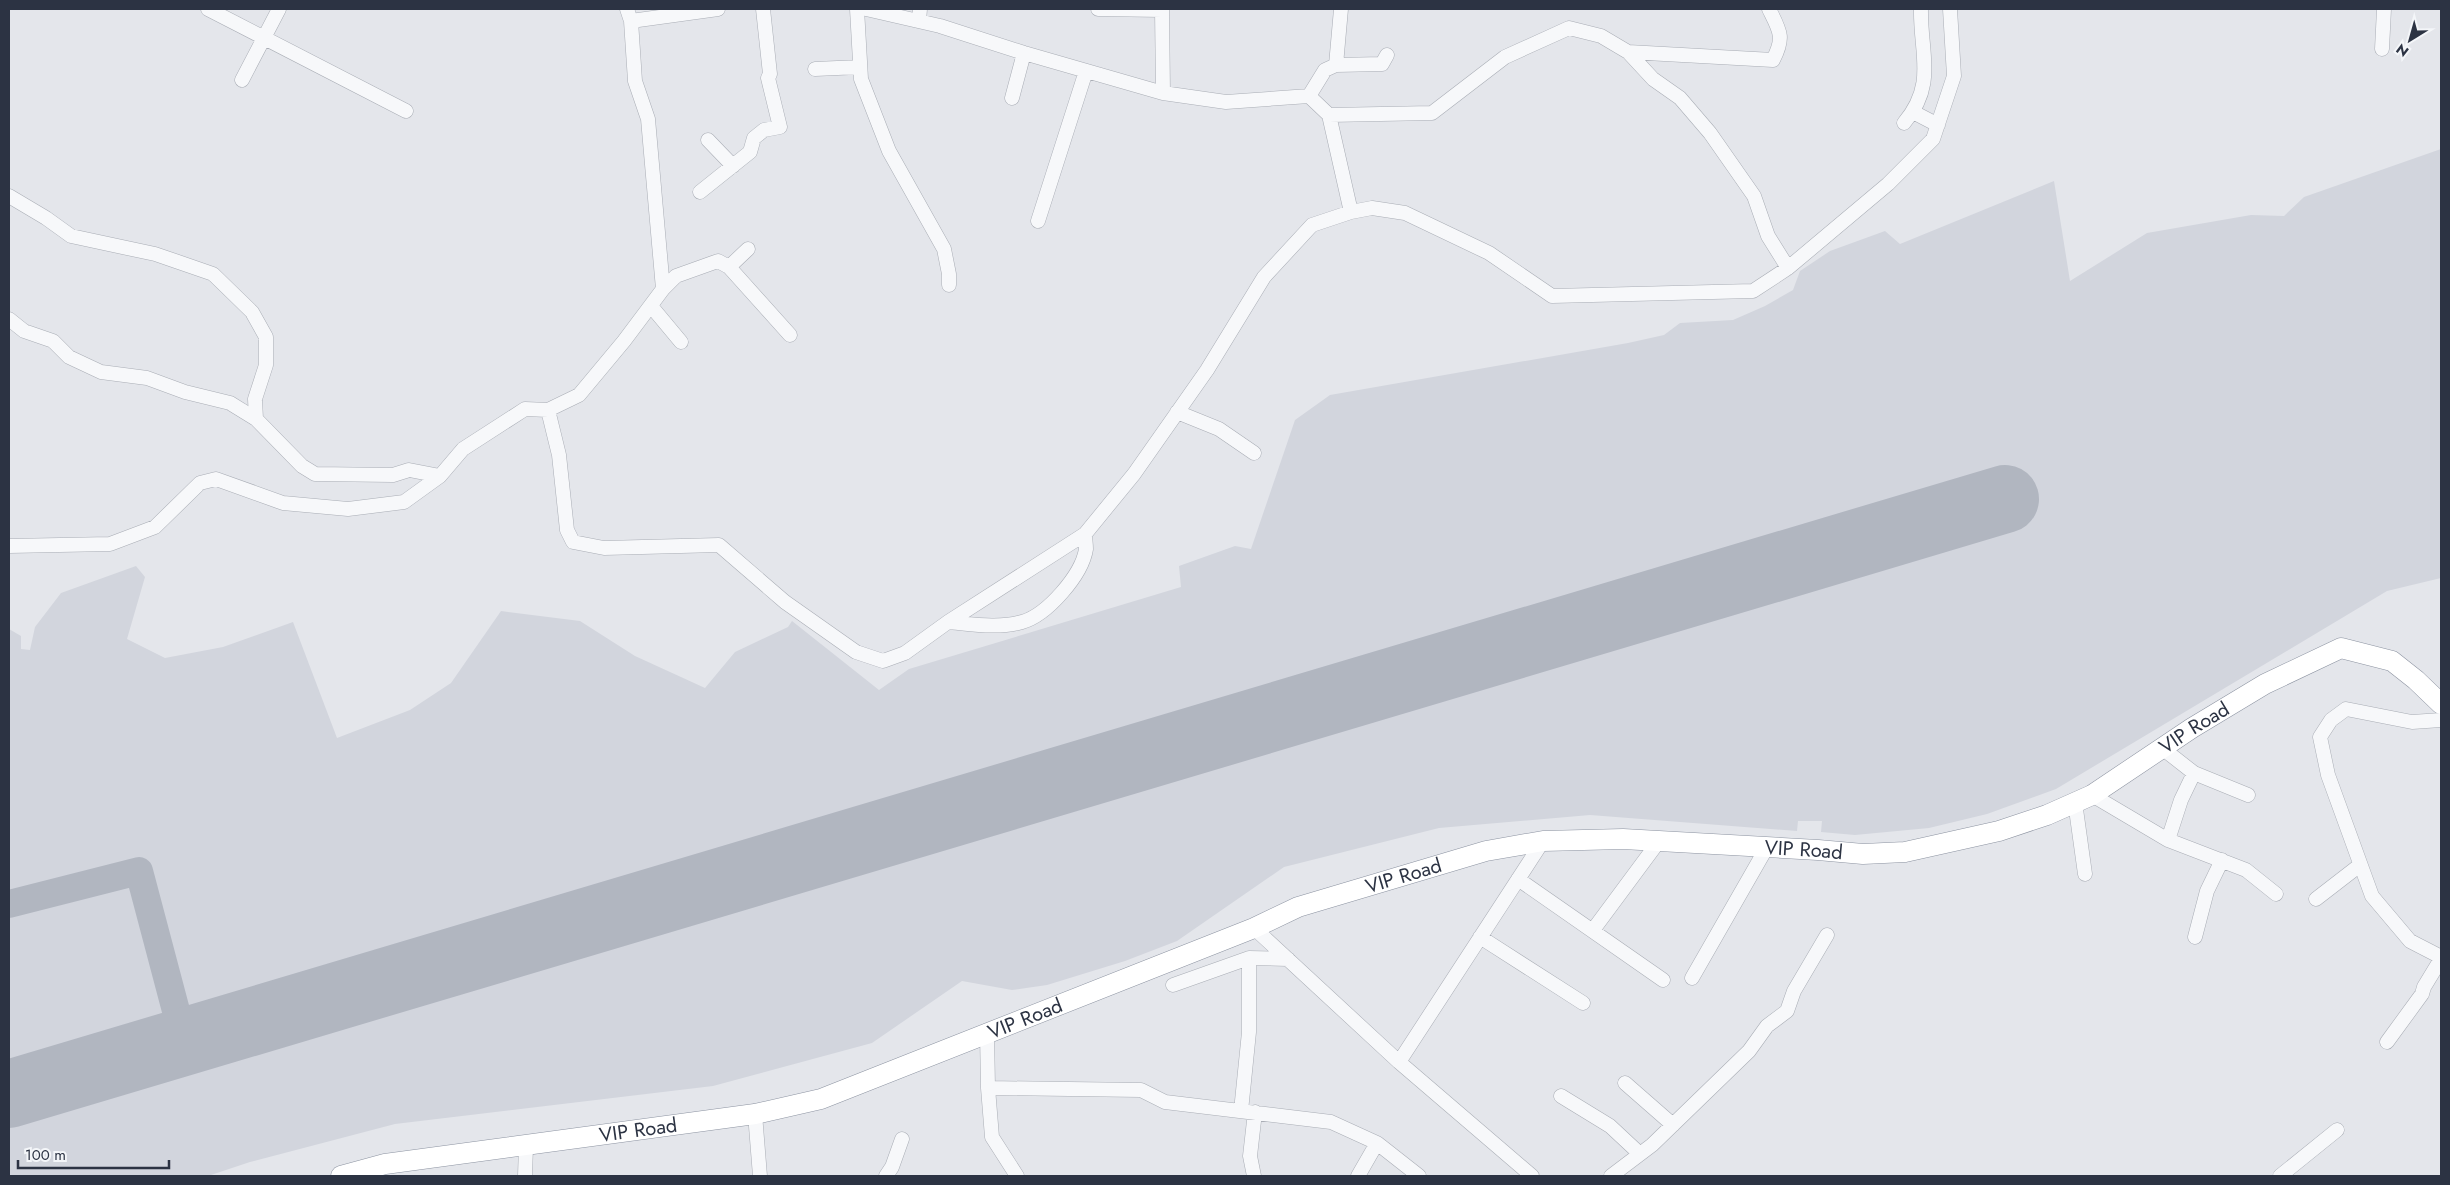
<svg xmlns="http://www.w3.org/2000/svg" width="2450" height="1185" viewBox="0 0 2450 1185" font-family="Jost,sans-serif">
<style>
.built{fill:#d2d5dd}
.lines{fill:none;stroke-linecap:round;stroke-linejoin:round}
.taxiway{stroke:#b1b6c0;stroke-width:28}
.runway{stroke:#b1b6c0;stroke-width:68}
.minor-casing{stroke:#a9adb5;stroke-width:15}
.highway-casing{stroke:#8c93a1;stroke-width:21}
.minor{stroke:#f7f8fa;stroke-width:14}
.highway{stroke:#fff;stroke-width:20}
.labels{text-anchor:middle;stroke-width:4;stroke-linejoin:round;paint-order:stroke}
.street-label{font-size:20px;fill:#2c3343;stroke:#f4f6f9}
</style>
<rect width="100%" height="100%" fill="#e4e6eb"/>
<!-- built -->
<path class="built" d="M 2441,149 L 2441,578 L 2387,591 L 2056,789 L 1987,814 L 1929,828 L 1855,835 L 1821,832 L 1822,821 L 1798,821 L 1797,831 L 1590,815 L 1439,828 L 1284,867 L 1177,941 L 1125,961 L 1047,985 L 1012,990 L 962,981 L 872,1043 L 713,1086 L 395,1124 L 250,1162 L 208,1176 L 9,1176 L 9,629 L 21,636 L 21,649 L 30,650 L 35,627 L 61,593 L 136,566 L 145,577 L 127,639 L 165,658 L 223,647 L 293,622 L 337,738 L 410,710 L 451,683 L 501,611 L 580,621 L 635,656 L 705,688 L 735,652 L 788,627 L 792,621 L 879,690 L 909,669 L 1181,587 L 1179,566 L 1235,546 L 1251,549 L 1295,420 L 1330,395 L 1628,343 L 1664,335 L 1680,323 L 1733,320 L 1765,306 L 1793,290 L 1800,271 L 1830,251 L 1885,231 L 1900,244 L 2054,181 L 2070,281 L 2147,233 L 2251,215 L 2284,216 L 2304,197 Z"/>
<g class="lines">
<!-- taxiway -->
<path class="taxiway" d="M 9,904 L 139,871 L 184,1041"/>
<!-- runway -->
<path class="runway" d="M 9,1094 L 2005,499"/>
<!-- minor casing -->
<g class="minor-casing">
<path id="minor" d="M 208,9 L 406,111
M 627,9 L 631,21 L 718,9
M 857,9 L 861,79 L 889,151 L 944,249 L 949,274 L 949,285
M 866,9 L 940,26 L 1024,53 L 1163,93 L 1226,102 L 1309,96 L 1329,115 L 1432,113 L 1505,57 L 1569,28 L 1601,36 L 1628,52 L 1653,79 L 1680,98 L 1710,133 L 1754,196 L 1768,236 L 1788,268
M 1098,9 L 1162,10
M 1162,9 L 1163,93
M 919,21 L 920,9
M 2382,49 L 2384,9
M 1628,52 L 1773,60 C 1785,37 1780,31 1769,9
M 1336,65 L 1341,9
M 815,69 L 860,67
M 242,80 L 279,9
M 1309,96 L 1325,70 L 1336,65 L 1382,64 L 1387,55
M 1012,98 L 1024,53
M 1913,112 L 1938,125
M 1329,115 L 1351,212
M 1904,123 C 1937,84 1920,53 1921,9
M 708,140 L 733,166
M 700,192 L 750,152 L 754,138 L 764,130 L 780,127 L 768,78 L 770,74 L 763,9
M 9,196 L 46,218 L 71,236 L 155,254 L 213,274 L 252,312 L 266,337 L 266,365 L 255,399 L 256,419
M 1038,221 L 1086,71
M 729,267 L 748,249
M 663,289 L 676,276 L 718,261 L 729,267 L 790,335
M 651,306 L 681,342
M 9,319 L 24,331 L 53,341 L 69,357 L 101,372 L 147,378 L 185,392 L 230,403 L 256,419 L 302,466 L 315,474 L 393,475 L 409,470 L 440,476
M 548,410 L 579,395 L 624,341 L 663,289 L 648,119 L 635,81 L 631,21
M 1177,412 L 1219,429 L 1254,453
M 9,546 L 110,544 L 155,527 L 200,483 L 216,479 L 283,503 L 348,509 L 404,502 L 440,476 L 463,449 L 525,409 L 548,410 L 559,455 L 567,530 L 573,542 L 604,548 L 719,545 L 785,602 L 856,652 L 883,661 L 905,653 L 948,622 L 1085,534 L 1134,474 L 1207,370 L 1264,277 L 1312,225 L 1351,212 L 1372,208 L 1405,213 L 1489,253 L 1552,296 L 1753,291 L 1788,268 L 1888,184 L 1933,139 L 1954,76 L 1950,9
M 948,622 C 971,624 999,629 1022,622 C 1047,615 1082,575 1086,549 C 1086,544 1085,538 1085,534
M 2441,720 L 2412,722 L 2346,709 L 2331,720 L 2320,737 L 2328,775 L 2372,896 L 2410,941 L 2441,957
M 2162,748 L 2194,773 L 2248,795
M 2092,795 L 2168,840 L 2246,870 L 2276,894
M 2075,802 L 2085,874
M 2168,840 L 2181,800 L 2194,773
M 1518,879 L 1663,980
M 2316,899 L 2360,865
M 1254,928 L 1399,1062 L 1532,1176
M 1593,930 L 1659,841
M 1480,937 L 1583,1003
M 2195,937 L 2207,891 L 2222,860
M 1692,978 L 1767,847
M 1173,985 L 1249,958 L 1288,959
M 987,1032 L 988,1088 L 992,1137 L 1017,1176
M 2387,1042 L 2422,994 L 2424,987 L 2441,959
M 1399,1062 L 1543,841
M 1625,1083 L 1673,1125
M 988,1088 L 1141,1090 L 1165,1102 L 1331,1122 L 1377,1143 L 1419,1176
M 1561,1096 L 1610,1126 L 1640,1154
M 1241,1111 L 1249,1032 L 1249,958
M 755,1114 L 760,1176
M 525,1176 L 526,1146
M 886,1176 L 892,1167 L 902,1139
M 1254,1176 L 1250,1156 L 1255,1112
M 1358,1176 L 1377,1143
M 1611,1176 L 1652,1145 L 1749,1051 L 1767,1026 L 1787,1011 L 1794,991 L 1827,935
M 2280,1176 L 2337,1130"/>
</g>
<!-- highway casing -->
<g class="highway-casing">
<g id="highway">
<path id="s1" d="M 341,1176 L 385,1164 L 755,1114 L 821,1099 L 1254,928 L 1298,907 L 1486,851 L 1543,841 L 1623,839 L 1818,850 L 1863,854 L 1905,852 L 1999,831 L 2047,815 L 2092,795 L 2192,728 L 2265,684 L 2341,648 L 2392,661 L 2416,680 L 2441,704"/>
</g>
</g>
<!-- minor -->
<use href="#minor" class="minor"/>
<!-- highway -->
<use href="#highway" class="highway"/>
</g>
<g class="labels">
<!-- street labels -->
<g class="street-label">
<text dy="7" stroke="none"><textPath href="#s1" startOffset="1936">VIP Road</textPath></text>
<text dy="7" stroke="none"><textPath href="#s1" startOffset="1516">VIP Road</textPath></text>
<text dy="7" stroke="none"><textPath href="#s1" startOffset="1111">VIP Road</textPath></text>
<text dy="7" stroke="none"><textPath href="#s1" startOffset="706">VIP Road</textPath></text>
<text dy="7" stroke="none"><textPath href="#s1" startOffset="301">VIP Road</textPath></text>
</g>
</g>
<!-- border -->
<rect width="2450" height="1185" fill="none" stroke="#2c3343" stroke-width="20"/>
<!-- north arrow -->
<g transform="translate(2410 40) rotate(217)" stroke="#f4f6f9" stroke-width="4" paint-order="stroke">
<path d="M0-4L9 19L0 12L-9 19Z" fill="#2c3343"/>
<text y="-8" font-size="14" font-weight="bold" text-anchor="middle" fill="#2c3343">N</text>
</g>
<!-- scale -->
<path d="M18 1160v8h151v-8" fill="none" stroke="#2c3343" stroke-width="2.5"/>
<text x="25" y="1160" font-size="15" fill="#2c3343" stroke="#f4f6f9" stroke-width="4" paint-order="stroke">100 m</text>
</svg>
